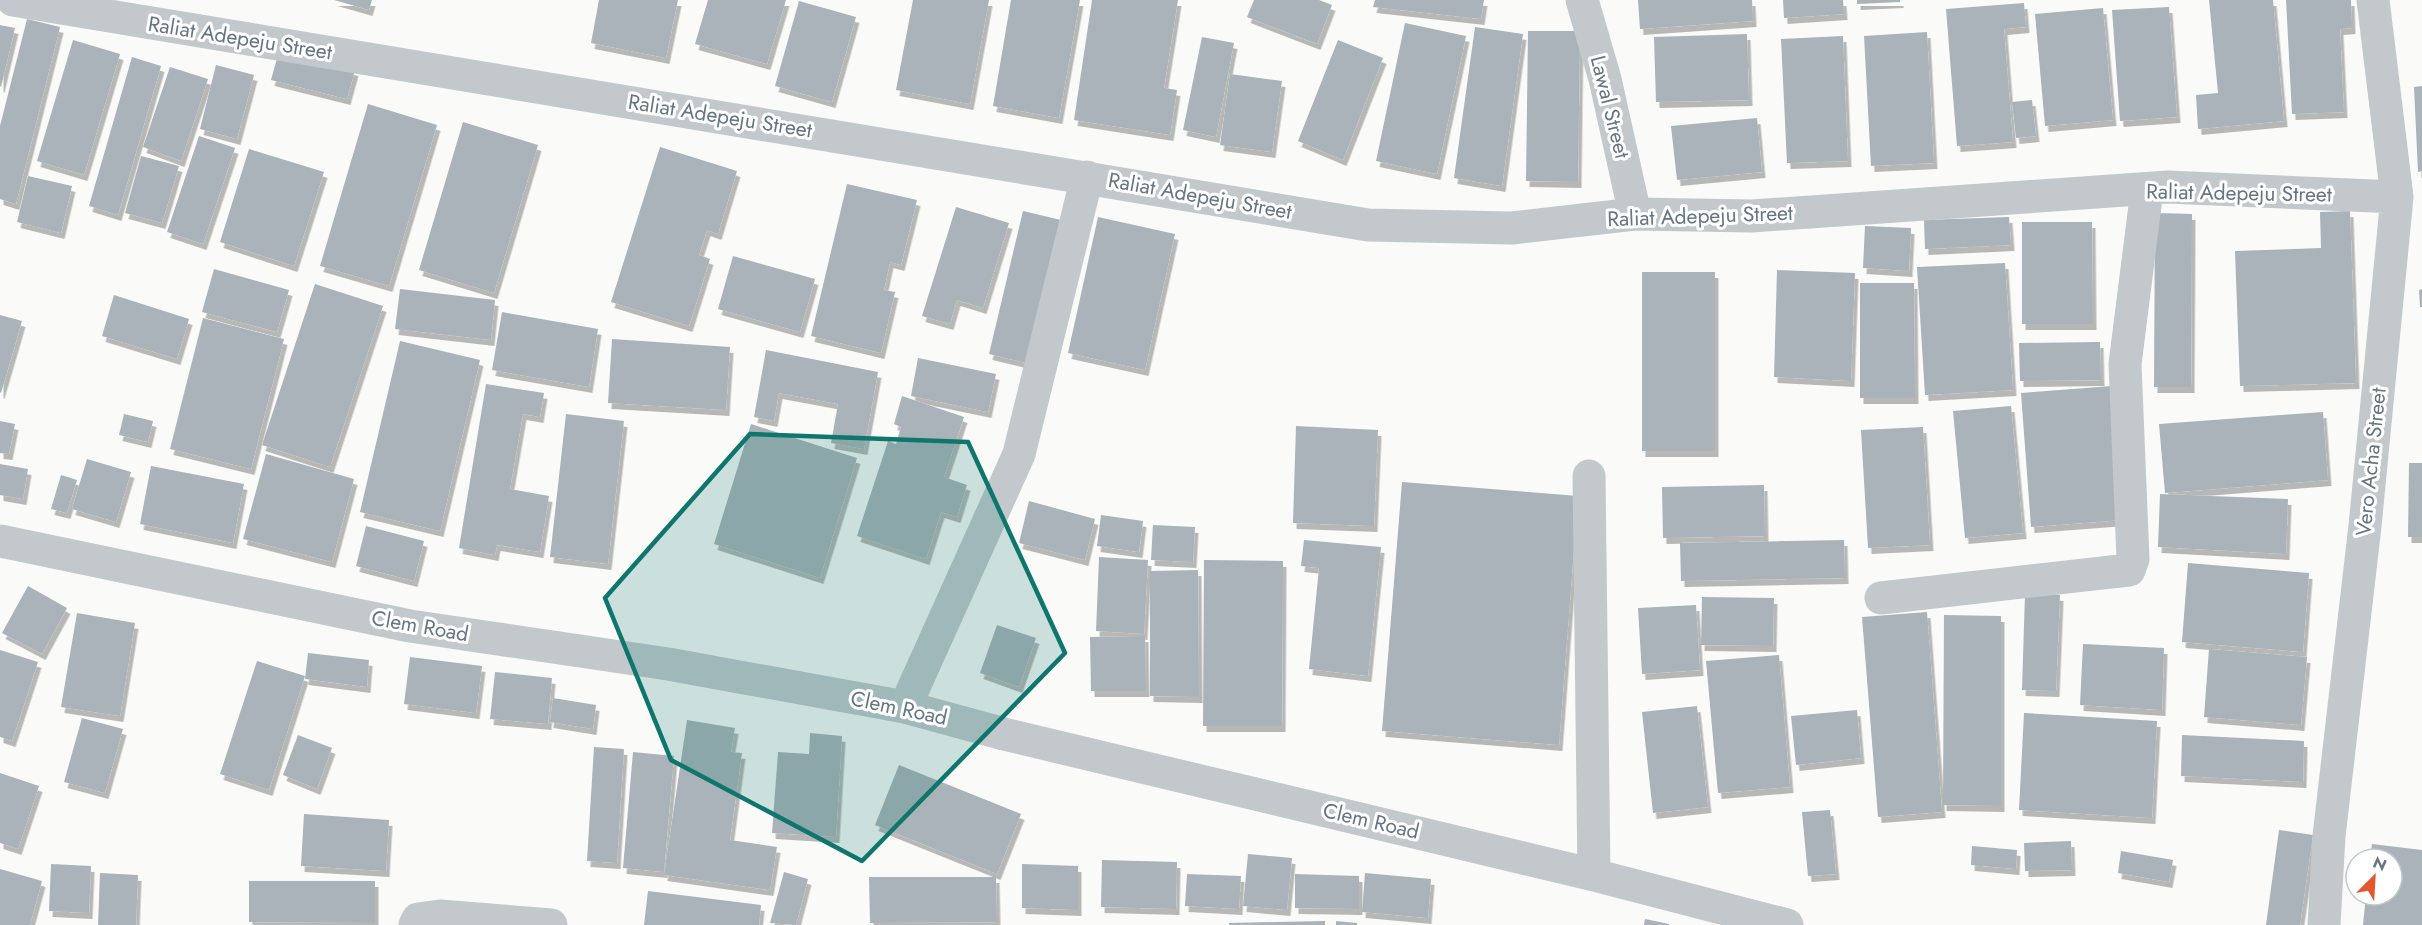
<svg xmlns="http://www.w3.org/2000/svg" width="2422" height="925" viewBox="0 0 2422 925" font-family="Jost,sans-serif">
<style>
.building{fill:#aab3b9;filter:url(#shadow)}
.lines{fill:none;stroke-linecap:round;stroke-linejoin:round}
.minor{stroke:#c3c8cc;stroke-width:33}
.marked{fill:#0f766e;fill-opacity:0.2;stroke:#0f766e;stroke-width:4.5;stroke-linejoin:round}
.labels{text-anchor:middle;stroke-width:6;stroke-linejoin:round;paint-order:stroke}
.street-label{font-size:21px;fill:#657683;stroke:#fff}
</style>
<defs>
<filter id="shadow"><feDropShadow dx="3.5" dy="6" stdDeviation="0" flood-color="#0004"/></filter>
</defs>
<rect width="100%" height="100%" fill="#fafaf8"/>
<!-- building -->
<path class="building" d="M 334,0 L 372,0 L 369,10 Z
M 599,0 L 678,0 L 666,58 L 591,43 Z
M 708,0 L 786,0 L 767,64 L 695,44 Z
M 913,0 L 989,0 L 970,104 L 896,90 Z
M 1011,0 L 1080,0 L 1059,118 L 993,106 Z
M 1092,0 L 1178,0 L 1164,88 L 1177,90 L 1170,135 L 1074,120 Z
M 1254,0 L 1319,0 L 1332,5 L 1317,44 L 1247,17 Z
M 1375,0 L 1484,0 L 1481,19 L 1373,7 Z
M 1638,0 L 1752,0 L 1753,21 L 1640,29 Z
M 1783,0 L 1843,0 L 1844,14 L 1784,18 Z
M 1857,0 L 1900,0 L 1900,2 L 1857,4 Z
M 2209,0 L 2273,0 L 2284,121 L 2198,129 L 2196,95 L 2218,93 Z
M 2286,0 L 2351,0 L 2352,28 L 2340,29 L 2344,112 L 2292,114 Z
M 799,1 L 856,17 L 832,102 L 775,86 Z
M 2024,3 L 2026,27 L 2004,29 L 2013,142 L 1957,146 L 1946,9 Z
M 2169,7 L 2177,117 L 2120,121 L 2112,10 Z
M 2103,8 L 2113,120 L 2045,126 L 2035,14 Z
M 27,19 L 60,27 L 16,204 L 0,199 L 0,126 Z
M 1405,23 L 1466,36 L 1437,174 L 1376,161 Z
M 0,25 L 15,28 L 1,87 L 0,86 Z
M 1475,27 L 1523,34 L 1502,186 L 1454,178 Z
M 1528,31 L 1580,31 L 1578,182 L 1526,181 Z
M 1927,32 L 1934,163 L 1871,166 L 1864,36 Z
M 1747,34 L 1749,100 L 1656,102 L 1654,37 Z
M 1843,36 L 1848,161 L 1787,163 L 1781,39 Z
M 1202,37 L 1234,43 L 1216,137 L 1183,130 Z
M 73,40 L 120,54 L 84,175 L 37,161 Z
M 1338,40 L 1383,58 L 1343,160 L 1298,141 Z
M 279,51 L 355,70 L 347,99 L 271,80 Z
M 132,57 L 161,66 L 118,215 L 89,206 Z
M 216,65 L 254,75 L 237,139 L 200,129 Z
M 170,67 L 208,79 L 181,161 L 143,147 Z
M 1230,74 L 1282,81 L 1272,152 L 1220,145 Z
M 2422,86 L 2422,171 L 2418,172 L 2414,87 Z
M 2032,100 L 2036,136 L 2016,138 L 2012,102 Z
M 368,104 L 437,125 L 389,286 L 320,266 Z
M 1757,118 L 1762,172 L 1677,180 L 1671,126 Z
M 463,122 L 538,145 L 494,293 L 419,270 Z
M 199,136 L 235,148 L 203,244 L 167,232 Z
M 660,147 L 737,171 L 718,234 L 707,230 L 699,255 L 710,259 L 689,326 L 611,302 Z
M 249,149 L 324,172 L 294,266 L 220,242 Z
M 141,156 L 179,166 L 162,223 L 125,213 Z
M 28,176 L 72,186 L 61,233 L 17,222 Z
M 847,184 L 917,200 L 901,265 L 890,262 L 884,290 L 895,292 L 881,353 L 811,336 Z
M 956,207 L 1009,223 L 983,308 L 957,300 L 950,324 L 922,316 Z
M 1023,211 L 1061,220 L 1026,363 L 989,354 Z
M 2350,211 L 2356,383 L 2240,386 L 2235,251 L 2321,248 L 2320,212 Z
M 2155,213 L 2192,214 L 2191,387 L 2154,387 Z
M 1098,217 L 1175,234 L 1145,370 L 1068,353 Z
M 2009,217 L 2011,245 L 1925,249 L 1924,220 Z
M 2022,222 L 2092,222 L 2093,324 L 2022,324 Z
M 1865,226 L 1911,228 L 1909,271 L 1863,268 Z
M 733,256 L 815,279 L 800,332 L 718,309 Z
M 2005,263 L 2013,390 L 1925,395 L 1917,267 Z
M 214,269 L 289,290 L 277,332 L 202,312 Z
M 1777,270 L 1855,273 L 1851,381 L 1774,377 Z
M 1642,272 L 1715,272 L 1715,451 L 1642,451 Z
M 1860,283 L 1914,283 L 1915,398 L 1860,398 Z
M 315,284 L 383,306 L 330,467 L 262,445 Z
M 400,289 L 495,300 L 491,340 L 395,329 Z
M 2422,289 L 2422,307 L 2420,307 L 2419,290 Z
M 114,295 L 189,319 L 177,359 L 102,336 Z
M 502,312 L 598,329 L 589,387 L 492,370 Z
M 0,315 L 22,321 L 1,393 L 0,392 Z
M 203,318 L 284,339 L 251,469 L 170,449 Z
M 612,339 L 730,347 L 726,410 L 608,403 Z
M 400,341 L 480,360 L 440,531 L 360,512 Z
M 2100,342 L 2101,380 L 2020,381 L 2019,343 Z
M 766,350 L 878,372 L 864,449 L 831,443 L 838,404 L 779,393 L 774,421 L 754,417 Z
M 918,358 L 996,374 L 988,412 L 911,396 Z
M 486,384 L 544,393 L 540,417 L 523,414 L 510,489 L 549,496 L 540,552 L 497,545 L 495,555 L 459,548 Z
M 2112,386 L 2122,520 L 2031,527 L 2021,393 Z
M 902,396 L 964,417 L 944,477 L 967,485 L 957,517 L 941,512 L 926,559 L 857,536 L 888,441 L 896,444 L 901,427 L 894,424 Z
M 2011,406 L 2023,533 L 1965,538 L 1953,411 Z
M 2323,412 L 2328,480 L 2165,493 L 2159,424 Z
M 124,414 L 153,421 L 148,442 L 119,435 Z
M 566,414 L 624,421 L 608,564 L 550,557 Z
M 0,421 L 15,424 L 9,454 L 0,453 Z
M 751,424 L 857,458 L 820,578 L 714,544 Z
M 1296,426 L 1378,430 L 1374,526 L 1293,523 Z
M 1923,427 L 1930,545 L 1868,548 L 1861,430 Z
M 266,454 L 354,479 L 332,562 L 243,539 Z
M 87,459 L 131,472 L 116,522 L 72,509 Z
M 2409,463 L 2422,463 L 2422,537 L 2408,537 Z
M 0,464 L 28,469 L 23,499 L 0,495 Z
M 151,466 L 244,484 L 233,543 L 140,524 Z
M 61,475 L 77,480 L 67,513 L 51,509 Z
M 1402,482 L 1578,496 L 1559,745 L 1382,731 Z
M 1764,485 L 1765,536 L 1663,538 L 1662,487 Z
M 2160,494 L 2288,499 L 2286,554 L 2158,547 Z
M 1029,501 L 1095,519 L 1085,560 L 1019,543 Z
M 1101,515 L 1143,521 L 1139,552 L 1097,546 Z
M 1153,525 L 1195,527 L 1193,562 L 1151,560 Z
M 366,526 L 424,541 L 414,581 L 356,566 Z
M 1304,540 L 1381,547 L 1368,676 L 1309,669 L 1319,568 L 1301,566 Z
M 1844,540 L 1845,578 L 1681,581 L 1680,543 Z
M 1099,557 L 1148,560 L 1144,634 L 1096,631 Z
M 1204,560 L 1283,561 L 1282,726 L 1203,726 Z
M 2188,563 L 2309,573 L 2303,652 L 2182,642 Z
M 1198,570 L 1199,697 L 1150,696 L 1150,571 Z
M 28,586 L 67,608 L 42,654 L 2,633 Z
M 2025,593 L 2060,595 L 2056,691 L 2022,690 Z
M 1702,597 L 1774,598 L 1773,646 L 1701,645 Z
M 1696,605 L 1700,670 L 1642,674 L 1638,608 Z
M 1927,612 L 1942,812 L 1878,817 L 1862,617 Z
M 77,613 L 135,623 L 120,716 L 61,707 Z
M 1944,615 L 2001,616 L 2001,806 L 1943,805 Z
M 997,625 L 1036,638 L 1019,687 L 980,673 Z
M 1145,636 L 1146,691 L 1091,691 L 1090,637 Z
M 2083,644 L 2164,648 L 2162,710 L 2080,705 Z
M 2209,649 L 2307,657 L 2301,725 L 2204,717 Z
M 0,650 L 38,662 L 12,741 L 0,737 Z
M 308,653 L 369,660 L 367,687 L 305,679 Z
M 1779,655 L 1790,787 L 1718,793 L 1706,661 Z
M 410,657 L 482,666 L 476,713 L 404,704 Z
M 257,661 L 305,676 L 269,790 L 220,774 Z
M 495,672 L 552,678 L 548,724 L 490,719 Z
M 553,698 L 596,705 L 593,729 L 550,722 Z
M 1697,706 L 1708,807 L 1653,813 L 1642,712 Z
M 1857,710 L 1861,758 L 1796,765 L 1791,716 Z
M 2024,713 L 2157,721 L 2152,818 L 2019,810 Z
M 82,718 L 123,729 L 105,793 L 64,782 Z
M 687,720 L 735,728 L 731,752 L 742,753 L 730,840 L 777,847 L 770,890 L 664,875 Z
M 810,733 L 842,736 L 836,837 L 772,833 L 778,752 L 809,754 Z
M 298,735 L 332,748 L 317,789 L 283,775 Z
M 2182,735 L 2304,741 L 2303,782 L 2181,776 Z
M 594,747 L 624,749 L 617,863 L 587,861 Z
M 633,752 L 674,756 L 664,872 L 623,868 Z
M 899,765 L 1021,814 L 997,874 L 875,825 Z
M 0,773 L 39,786 L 18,849 L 0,843 Z
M 1830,810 L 1836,874 L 1808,876 L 1802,812 Z
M 304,814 L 389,820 L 386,871 L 301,866 Z
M 2279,830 L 2313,835 L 2300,925 L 2266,925 Z
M 2071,841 L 2072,870 L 2025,871 L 2024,843 Z
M 2372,844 L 2422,850 L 2422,925 L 2363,925 L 2366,895 L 2392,895 L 2392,859 L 2370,859 Z
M 1972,846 L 2017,850 L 2016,869 L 1971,865 Z
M 2121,851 L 2173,860 L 2169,882 L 2118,873 Z
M 1248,854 L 1292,858 L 1287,910 L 1243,906 Z
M 1102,860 L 1177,862 L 1176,909 L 1101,907 Z
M 51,864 L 91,866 L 89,913 L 49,911 Z
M 1022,864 L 1078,866 L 1078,910 L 1022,908 Z
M 0,869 L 42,881 L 30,925 L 0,925 Z
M 784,872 L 808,879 L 796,925 L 770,923 Z
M 100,873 L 138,875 L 136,925 L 98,925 Z
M 1365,873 L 1431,879 L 1428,918 L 1362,912 Z
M 1187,874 L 1241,876 L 1239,909 L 1185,906 Z
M 1295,874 L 1359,876 L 1359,909 L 1295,908 Z
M 869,877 L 996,877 L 997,922 L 870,923 Z
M 249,881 L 375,881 L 375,923 L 249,922 Z
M 648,891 L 761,905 L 759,925 L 644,925 Z
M 1645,919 L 1669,924 L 1669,925 L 1644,925 Z
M 1325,921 L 1325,925 L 1229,925 L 1229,923 Z
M 1336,921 L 1357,923 L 1357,925 L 1336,925 Z"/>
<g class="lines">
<!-- minor -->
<path class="minor" d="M 13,0 L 1368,225 L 1512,228 L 1635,214 L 1752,216 L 2168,187 L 2397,197
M 1582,0 L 1605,79 L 1635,214
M 1589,476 L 1594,875
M 0,541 L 410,626 L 668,664 L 905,707 L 1004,734 L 1594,875 L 1787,925
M 1881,598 L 2129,570 L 2133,559 L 2125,364 L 2147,190
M 905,707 L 1019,454 L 1087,177
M 415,925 L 418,919 L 440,916 L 551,925
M 2324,925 L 2329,836 L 2365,526 L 2397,197 L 2373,0"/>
</g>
<!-- marked area -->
<path class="marked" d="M 750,434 L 968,442 L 1065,653 L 862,861 L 671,760 L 605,598 Z"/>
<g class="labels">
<!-- street labels -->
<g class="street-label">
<text transform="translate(240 38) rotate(9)" y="7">Raliat Adepeju Street</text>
<text transform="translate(1610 107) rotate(76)" y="7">Lawal Street</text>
<text transform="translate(720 116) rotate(9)" y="7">Raliat Adepeju Street</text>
<text transform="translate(2239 193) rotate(1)" y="7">Raliat Adepeju Street</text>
<text transform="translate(1200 196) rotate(10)" y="7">Raliat Adepeju Street</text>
<text transform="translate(1700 216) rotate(-2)" y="7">Raliat Adepeju Street</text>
<text transform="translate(2371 462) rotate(-84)" y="7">Vero Acha Street</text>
<text transform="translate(420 626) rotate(10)" y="7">Clem Road</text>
<text transform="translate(899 708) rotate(12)" y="7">Clem Road</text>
<text transform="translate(1371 821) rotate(13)" y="7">Clem Road</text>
</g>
</g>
<!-- north arrow -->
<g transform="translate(2374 877) rotate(24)"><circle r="28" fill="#ffffff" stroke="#c1c8cd" stroke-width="1.5"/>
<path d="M0-4.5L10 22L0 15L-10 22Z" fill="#e4572e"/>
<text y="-9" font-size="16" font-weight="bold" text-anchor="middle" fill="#657683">N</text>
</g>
</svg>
